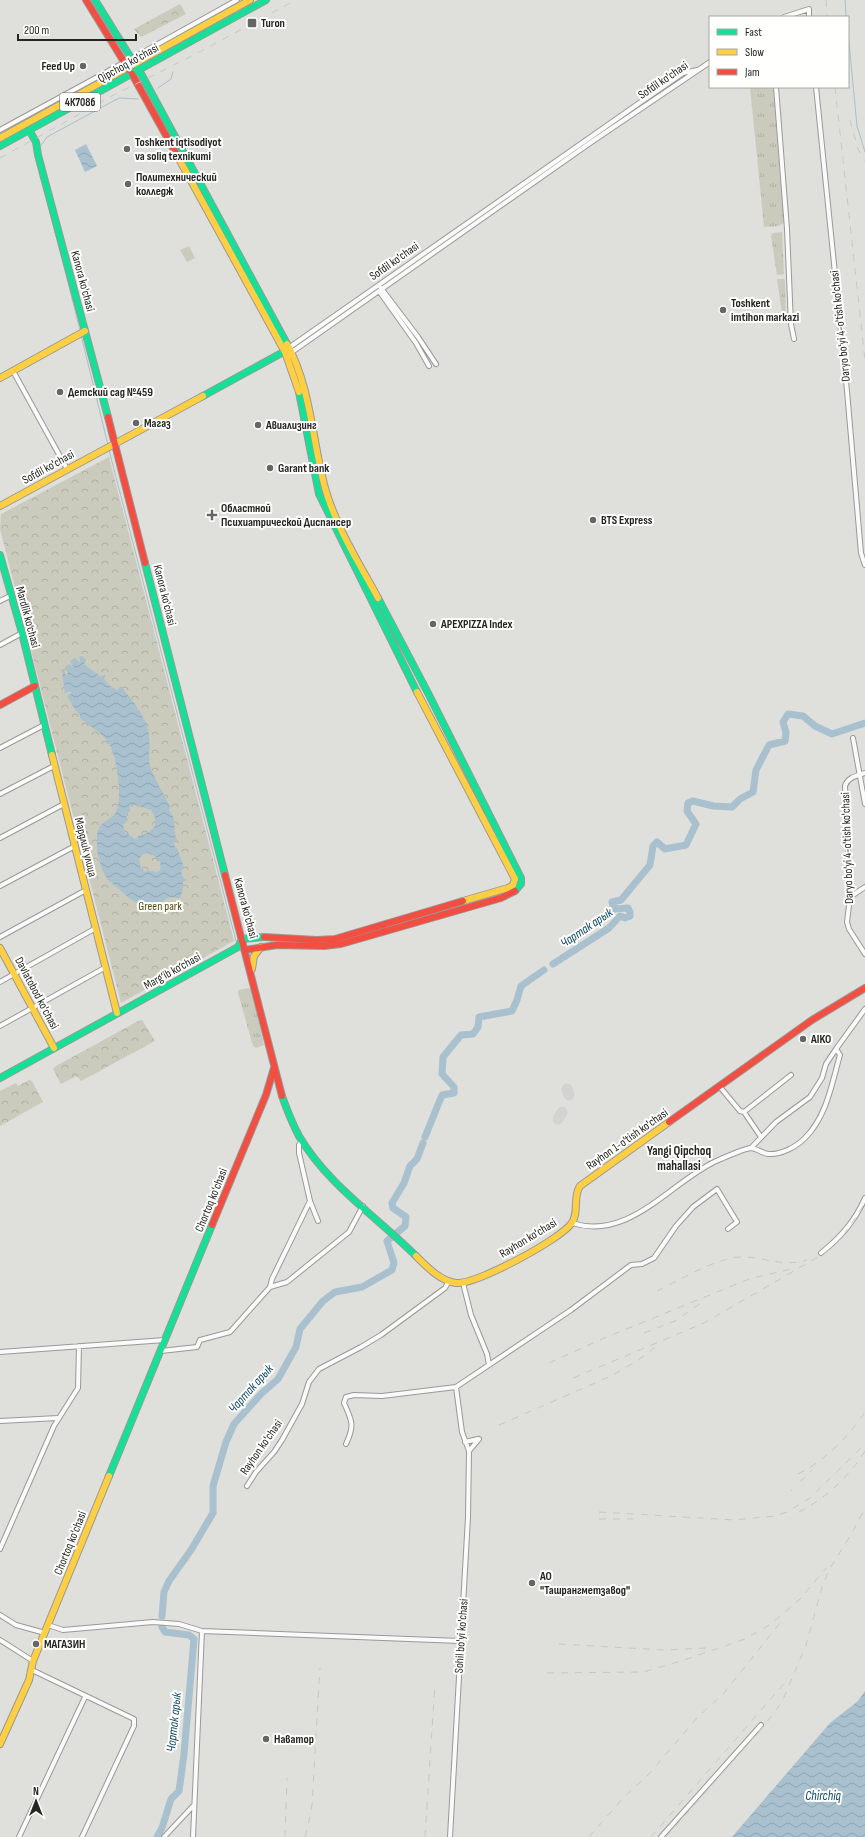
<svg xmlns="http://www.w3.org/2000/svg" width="865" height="1837" viewBox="0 0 865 1837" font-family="'Sofia Sans Condensed',sans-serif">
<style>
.grass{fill:url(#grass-tufts)}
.forest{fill:url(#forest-crowns)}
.pitch{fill:#cbcbbd}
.water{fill:url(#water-waves);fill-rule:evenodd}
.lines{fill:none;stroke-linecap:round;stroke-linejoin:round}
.stream{stroke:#a9c0ce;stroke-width:1}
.river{stroke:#a9c0ce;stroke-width:7}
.taxiway{stroke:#d3d3d1;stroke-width:11}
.street-casing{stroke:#999996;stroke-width:6}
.fast-casing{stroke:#999996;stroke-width:8}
.slow-casing{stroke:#999996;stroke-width:8}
.jam-casing{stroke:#999996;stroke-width:8}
.street{stroke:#fafafa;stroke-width:4}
.fast{stroke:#16e098;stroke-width:6}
.slow{stroke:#ffcf43;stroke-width:6}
.jam{stroke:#f24e42;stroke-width:6}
.rail{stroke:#c7c7c7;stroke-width:1;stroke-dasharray:7 7;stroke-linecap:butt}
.poi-dot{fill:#666663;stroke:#fffffe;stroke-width:1.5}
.labels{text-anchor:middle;stroke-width:4;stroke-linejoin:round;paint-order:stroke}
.shield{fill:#fffffe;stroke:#666664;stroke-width:1}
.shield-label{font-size:11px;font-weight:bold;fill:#252522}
.poi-label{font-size:12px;font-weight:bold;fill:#252522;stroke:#fffffe;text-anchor:start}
.street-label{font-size:12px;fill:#252522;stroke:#fffffe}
.park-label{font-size:12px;fill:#504c10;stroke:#fffffe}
.water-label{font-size:13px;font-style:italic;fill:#0b4766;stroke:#fffffe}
.neighbourhood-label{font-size:13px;font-weight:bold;fill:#252522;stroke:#fffffe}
</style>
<defs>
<pattern id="grass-tufts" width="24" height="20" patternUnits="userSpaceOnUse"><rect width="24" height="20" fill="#cbcbbd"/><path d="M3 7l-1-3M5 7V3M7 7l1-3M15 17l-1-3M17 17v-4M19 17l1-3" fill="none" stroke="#aeaea2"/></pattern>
<pattern id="forest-crowns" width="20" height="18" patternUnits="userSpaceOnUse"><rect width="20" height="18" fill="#cbcbbd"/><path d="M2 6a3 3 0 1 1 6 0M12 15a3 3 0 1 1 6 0" fill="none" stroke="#aeaea2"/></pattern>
<pattern id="water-waves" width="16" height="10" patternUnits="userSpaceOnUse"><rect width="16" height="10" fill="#a9c0ce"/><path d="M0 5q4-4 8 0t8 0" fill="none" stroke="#91a5b1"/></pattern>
</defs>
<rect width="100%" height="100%" fill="#dfdfdb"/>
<!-- grass -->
<path class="grass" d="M 750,87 L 773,87 L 784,223 L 778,226 L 764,227 Z
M 782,232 L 784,274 L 777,275 L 771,236 L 773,233 Z
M 777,279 L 784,279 L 785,281 L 786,322 L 783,321 Z
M 248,988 L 251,989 L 264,1045 L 256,1048 L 253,1046 L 238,993 L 239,990 Z"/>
<!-- forest -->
<path class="forest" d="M 180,4 L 186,14 L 141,37 L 134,29 Z
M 109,457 L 234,941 L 121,1003 L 0,529 L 1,514 Z
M 140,1020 L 142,1020 L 155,1041 L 81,1081 L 77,1076 L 61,1084 L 53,1069 L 56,1066 Z
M 29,1080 L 32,1081 L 43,1102 L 0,1126 L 0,1091 L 16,1083 L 18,1086 Z"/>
<!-- pitch -->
<path class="pitch" d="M 189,246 L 195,258 L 187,262 L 180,250 Z"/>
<!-- water -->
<path class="water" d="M 86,144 L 97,166 L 85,172 L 75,150 Z
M 82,656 L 86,660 L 84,664 L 101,677 L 104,675 L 105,676 L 104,679 L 110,686 L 117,690 L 121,686 C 131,700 146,715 149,734 C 150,743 149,753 149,761 C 150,772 165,796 170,806 L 169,811 C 178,818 172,835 178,841 L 174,843 L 175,847 L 177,848 L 184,868 L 181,871 L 182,876 L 186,880 L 189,879 L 183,882 L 183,889 L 180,898 C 176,899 173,896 168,898 C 162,901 158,906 149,906 C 139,906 128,898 121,891 C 117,887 113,884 109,881 C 99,868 96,851 97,835 C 99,820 110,822 116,812 C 123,798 117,755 108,742 C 101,732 89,726 80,718 L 80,715 L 76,711 L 67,696 L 72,693 L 70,691 L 65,693 L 62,673 L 64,669 L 65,674 L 67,675 L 68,671 L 65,667 L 69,664 L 74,668 L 70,661 L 75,658 L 81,663 L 79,657 ZM 135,805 L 151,810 L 155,817 L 155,826 C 150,831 147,835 140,835 L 135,839 L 125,832 L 123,825 L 128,820 L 126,816 L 130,811 L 130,806 ZM 147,853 C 156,855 163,861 160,871 L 155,872 L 149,870 L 145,872 L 141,869 L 139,859 L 143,854 Z
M 865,1691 L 865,1837 L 732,1837 L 830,1723 L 858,1701 Z"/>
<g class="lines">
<!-- stream -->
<path class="stream" d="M 845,0 L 846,17
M 848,32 L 857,126 L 865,152
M 158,88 L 171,79 L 173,72
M 40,147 L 47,137 L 119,98 L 138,99
M 36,157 L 80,330
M 81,335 L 108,445
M 109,450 L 236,941"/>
<!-- river -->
<path class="river" d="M 553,964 L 609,928 L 620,916 L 625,918 L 630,916 L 630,912 L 628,908 L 614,909 L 612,902 L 621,900 L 650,865 L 653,846 L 657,842 L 665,849 L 686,845 L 696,824 L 687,811 L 688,803 L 693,801 L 713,806 L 732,807 L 740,799 L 753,792 L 756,770 L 769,745 L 785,741 L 786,733 L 783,722 L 788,714 L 803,716 L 815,726 L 832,734 L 865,723
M 425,1137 L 442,1095 L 454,1093 L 454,1087 L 442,1074 L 443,1057 L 461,1035 L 473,1034 L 478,1027 L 479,1017 L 512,1011 L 517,1000 L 521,986 L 544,970
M 162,1616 L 164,1592 L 169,1581 L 191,1550 L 213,1513 L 213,1486 L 226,1442 L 234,1424 L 261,1394 L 278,1379 L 296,1347 L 300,1329 L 323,1301 L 335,1292 L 362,1287 L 392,1270 L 394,1263 L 387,1241 L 405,1226 L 406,1217 L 393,1208 L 392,1203 L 404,1183 L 410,1166 L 417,1159 L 423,1143
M 157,1837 L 162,1828 L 171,1799 L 179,1791 L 184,1754 L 194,1639 L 189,1635 L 165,1632 L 162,1627"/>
<!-- taxiway -->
<path class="taxiway" d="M 567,1089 L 569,1095
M 558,1119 L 562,1112"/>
<!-- street casing -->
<g class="street-casing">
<path id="street" d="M 784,17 L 809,9 L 809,17
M 131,59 L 237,0
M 776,87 L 787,229 L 791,324 L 794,339
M 816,87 L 847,391 L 861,553 L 865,565
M 0,130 L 125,62
M 381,288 L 418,337 L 436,364
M 379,291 L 416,343 L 429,366
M 290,347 L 635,106 L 683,73 L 697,70
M 292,352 L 590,143 L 710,62
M 13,371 L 67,469
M 0,601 L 12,595
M 0,645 L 22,633
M 853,738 L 865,804
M 0,748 L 44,725
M 865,773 C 856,776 848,777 845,786 L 850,897 L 847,922 L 849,929 L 865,954
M 0,794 L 54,766
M 0,838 L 64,804
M 0,886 L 75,846
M 850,897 L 865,887
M 0,937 L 86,890
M 0,982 L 96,928
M 0,1026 L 106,967
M 720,1087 L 740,1111 L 744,1112 L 761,1137
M 744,1112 L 791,1075
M 751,1148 L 776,1122 L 810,1097 L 822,1078 L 826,1064 L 836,1049
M 310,1201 L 318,1221
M 572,1223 C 628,1241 668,1185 714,1162 C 723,1158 741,1150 750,1148 C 756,1148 762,1153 768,1154 C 781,1155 796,1147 805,1138 C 827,1116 832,1083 840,1055 L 836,1049 L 865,1009
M 821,1253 C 841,1237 855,1221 865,1198
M 463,1283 L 471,1315 L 487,1354 L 489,1365
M 270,1287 L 287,1282 L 349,1232 L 363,1206
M 161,1351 L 197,1347 L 200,1340 L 230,1332 L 270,1287 L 272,1279 L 310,1201 L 299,1153 L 299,1145 L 302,1141
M 0,1352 L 165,1340
M 456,1387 L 462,1432 L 469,1451
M 0,1421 L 58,1418
M 465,1442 L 478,1439
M 346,1444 C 355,1425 352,1421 344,1403 L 346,1397 L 354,1395 L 382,1396 L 456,1387 L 571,1310 L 631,1265 L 642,1264 L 654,1258 L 676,1226 L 693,1207 L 717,1189 L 737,1222 L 728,1229
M 247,1486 L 256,1472 L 274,1452 L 282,1440 L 302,1404 L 309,1382 L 319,1369 L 361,1347 L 381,1335 L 445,1288 L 449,1281
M 0,1549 L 54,1426 L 78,1388 L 79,1346
M 0,1615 L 16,1625 L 45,1633
M 48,1625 L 63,1630 L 153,1622 L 179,1624 L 202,1631 L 460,1641
M 0,1640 L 33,1661
M 32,1670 L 134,1719 L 134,1726 L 82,1837
M 19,1837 L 85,1697
M 164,1837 L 194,1805
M 193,1837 L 202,1631
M 450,1837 L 468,1517 L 469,1451 L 479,1439
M 661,1837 L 761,1725"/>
</g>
<!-- fast casing -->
<g class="fast-casing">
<path id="fast" d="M 95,0 L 136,66
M 139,70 L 287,344
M 29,130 L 36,142 L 38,155 L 108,417
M 0,146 L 266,0
M 299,392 L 319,494 L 417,692
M 203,396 L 287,350
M 0,555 L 22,633 L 52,755
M 145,563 L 225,875
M 378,598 L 428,693 L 521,878 L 521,884 L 515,891
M 0,1078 L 238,947 L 242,939 L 264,937
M 282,1096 C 287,1110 292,1123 299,1136 C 327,1184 377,1217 416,1256
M 109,1476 L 212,1225"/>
</g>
<!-- slow casing -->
<g class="slow-casing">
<path id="slow" d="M 0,138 L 250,0
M 178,157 L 285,352 L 299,392
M 287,344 C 311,388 312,440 325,488 C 336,527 359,563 378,598
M 0,378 L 85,331
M 0,506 L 203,396
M 417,692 L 515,879 L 513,885 L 508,888 L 463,901
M 52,755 L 117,1013
M 0,948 L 54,1048
M 252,969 L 254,956 L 261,947
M 416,1256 C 426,1266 440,1281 456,1283 C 476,1285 559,1240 571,1224 C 580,1213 572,1198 580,1186 L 669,1122
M 0,1744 L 29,1680 L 33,1661 L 109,1476"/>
</g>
<!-- jam casing -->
<g class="jam-casing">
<path id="jam" d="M 86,0 L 129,70
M 132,74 L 178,157
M 108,417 L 145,563
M 0,705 L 35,686
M 225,875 L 282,1096
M 264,937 L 317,940 L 335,939 L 463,901
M 245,950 L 277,945 L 324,946 L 341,944 L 501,898 L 515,891
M 669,1122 L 812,1020 L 865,988
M 212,1225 L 266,1095 L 274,1068"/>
</g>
<!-- street -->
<use href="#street" class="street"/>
<!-- fast -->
<use href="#fast" class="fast"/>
<!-- slow -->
<use href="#slow" class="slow"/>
<!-- jam -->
<use href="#jam" class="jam"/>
<!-- rail -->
<path class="rail" d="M 826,0 L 827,17
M 835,87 L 865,360
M 850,120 L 858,149 L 865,161
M 0,158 L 112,96 L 190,57 L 296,0
M 657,1291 C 680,1280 716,1258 740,1257 C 765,1256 780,1268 807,1260
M 644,1333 L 675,1321 L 701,1303
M 549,1363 L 602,1339 L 749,1279 L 791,1269
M 573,1378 L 704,1323 L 813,1260 L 831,1249 L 841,1239 L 865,1203
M 499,1425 L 611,1376 L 637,1361 L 657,1346
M 798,1474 C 825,1461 848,1437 865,1412
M 800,1482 L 812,1470
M 791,1491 L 792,1490
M 599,1512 L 734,1520 L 774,1516 L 787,1512 L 810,1498 L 865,1444
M 799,1512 C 825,1499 850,1476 865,1451
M 599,1519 L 633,1519
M 559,1644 L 663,1650 L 707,1648
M 547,1673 L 643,1672 L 678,1662 L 745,1639 L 771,1624 L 800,1599 L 826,1568
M 285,1837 L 287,1778
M 305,1837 L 310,1817 L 312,1804 L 320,1668
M 425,1837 L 435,1683
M 589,1837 L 625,1796 L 648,1775 L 697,1718 L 724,1693 L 784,1618
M 651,1837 L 788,1679
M 666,1837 L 763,1727 L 782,1702 L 806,1645 L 823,1584 L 829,1570 L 852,1533 L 865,1508"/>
</g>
<!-- markers -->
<g class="poi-dot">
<rect x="247" y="18" width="10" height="10" rx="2"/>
<circle cx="83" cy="66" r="4"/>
<circle cx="127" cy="149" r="4"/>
<circle cx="128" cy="184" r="4"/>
<circle cx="723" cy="310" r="4"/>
<circle cx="60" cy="392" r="4"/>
<circle cx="136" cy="423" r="4"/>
<circle cx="258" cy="425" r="4"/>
<circle cx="270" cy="468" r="4"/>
<path d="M210 509h4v4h4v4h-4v4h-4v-4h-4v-4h4z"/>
<circle cx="593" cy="520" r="4"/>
<circle cx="433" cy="624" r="4"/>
<circle cx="803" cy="1039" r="4"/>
<circle cx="532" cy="1583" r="4"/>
<circle cx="36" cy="1644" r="4"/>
<circle cx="266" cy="1739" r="4"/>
</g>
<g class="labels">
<!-- shield labels -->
<rect class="shield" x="60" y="93" width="40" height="18" rx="3"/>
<g class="shield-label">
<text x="80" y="106">4К708б</text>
</g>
<!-- poi labels -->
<g class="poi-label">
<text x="261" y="27">Turon</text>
<text x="75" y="70" text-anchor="end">Feed Up</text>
<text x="135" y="146">Toshkent iqtisodiyot<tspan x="135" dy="14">va soliq texnikumi</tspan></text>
<text x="136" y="181">Политехнический<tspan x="136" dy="14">колледж</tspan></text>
<text x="731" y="307">Toshkent<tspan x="731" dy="14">imtihon markazi</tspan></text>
<text x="68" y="396">Детский сад №459</text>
<text x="144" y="427">Магаз</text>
<text x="266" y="429">Авиализинг</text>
<text x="278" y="472">Garant bank</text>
<text x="221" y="512">Областной<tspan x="221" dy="14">Психиатрической Диспансер</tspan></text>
<text x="601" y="524">BTS Express</text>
<text x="441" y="628">APEXPIZZA Index</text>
<text x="811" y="1043">AIKO</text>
<text x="540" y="1580">АО<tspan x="540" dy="14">"Ташрангметзавод"</tspan></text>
<text x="44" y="1648">МАГАЗИН</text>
<text x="274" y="1743">Наватор</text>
</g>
<!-- street labels -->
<g class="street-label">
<text transform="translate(128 63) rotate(-29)" y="4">Qipchoq ko'chasi</text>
<text transform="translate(663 80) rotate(-34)" y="4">Sofdil ko'chasi</text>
<text transform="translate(394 261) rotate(-35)" y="4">Sofdil ko'chasi</text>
<text transform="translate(83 281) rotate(75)" y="4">Kanora ko'chasi</text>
<text transform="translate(840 326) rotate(-96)" y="4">Daryo bo'yi 4-o'tish ko'chasi</text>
<text transform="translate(48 467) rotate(-29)" y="4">Sofdil ko'chasi</text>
<text transform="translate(165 595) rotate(76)" y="4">Kanora ko'chasi</text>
<text transform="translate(28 617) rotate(75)" y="4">Mardlik ko‘chasi</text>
<text transform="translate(86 847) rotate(76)" y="4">Мардлик улица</text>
<text transform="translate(847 848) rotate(-92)" y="4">Daryo bo'yi 4-o'tish ko'chasi</text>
<text transform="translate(246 908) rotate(75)" y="4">Kanora ko'chasi</text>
<text transform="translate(172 971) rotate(-29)" y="4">Marg‘ib ko‘chasi</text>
<text transform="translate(37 993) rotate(62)" y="4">Davlatobod ko'chasi</text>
<text transform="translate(627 1139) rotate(-35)" y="4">Rayhon 1-o'tish ko'chasi</text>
<text transform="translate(211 1200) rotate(-68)" y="4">Chortoq ko'chasi</text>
<text transform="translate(528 1238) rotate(-31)" y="4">Rayhon ko'chasi</text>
<text transform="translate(261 1447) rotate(-55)" y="4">Rayhon ko'chasi</text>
<text transform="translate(70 1543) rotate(-68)" y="4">Chortoq ko'chasi</text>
<text transform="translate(461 1636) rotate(-86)" y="4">Sohil bo'yi ko'chasi</text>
</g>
<!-- park labels -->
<g class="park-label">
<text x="160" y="910">Green park</text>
</g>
<!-- water labels -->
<g class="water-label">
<text transform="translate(586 927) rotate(-34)" y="5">Чартак арык</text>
<text transform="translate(250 1388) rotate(-48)" y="5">Чартак арык</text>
<text transform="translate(173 1722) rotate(-84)" y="5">Чартак арык</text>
<text x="823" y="1800">Chirchiq</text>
</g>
<!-- neighbourhood labels -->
<g class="neighbourhood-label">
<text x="679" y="1155">Yangi Qipchoq<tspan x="679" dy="15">mahallasi</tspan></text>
</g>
</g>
<!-- legend -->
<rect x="709" y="16" width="140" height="72" fill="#fffffe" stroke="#a8a8a6"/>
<rect x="717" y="29" width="20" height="6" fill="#16e098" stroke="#a8a8a6"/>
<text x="745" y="36" font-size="12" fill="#252522">Fast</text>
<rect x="717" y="49" width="20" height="6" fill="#ffcf43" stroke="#a8a8a6"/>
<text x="745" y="56" font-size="12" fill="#252522">Slow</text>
<rect x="717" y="69" width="20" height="6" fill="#f24e42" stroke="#a8a8a6"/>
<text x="745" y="76" font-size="12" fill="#252522">Jam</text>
<!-- north arrow -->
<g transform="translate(36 1801)" stroke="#fffffe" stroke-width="3" paint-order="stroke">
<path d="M0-3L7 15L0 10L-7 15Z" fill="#252522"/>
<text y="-6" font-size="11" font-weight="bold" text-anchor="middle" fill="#252522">N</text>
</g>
<!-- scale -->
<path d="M18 34v6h118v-6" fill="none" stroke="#252522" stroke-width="2"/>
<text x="24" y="34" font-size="12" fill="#252522" stroke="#fffffe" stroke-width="3" paint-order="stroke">200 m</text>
</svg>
